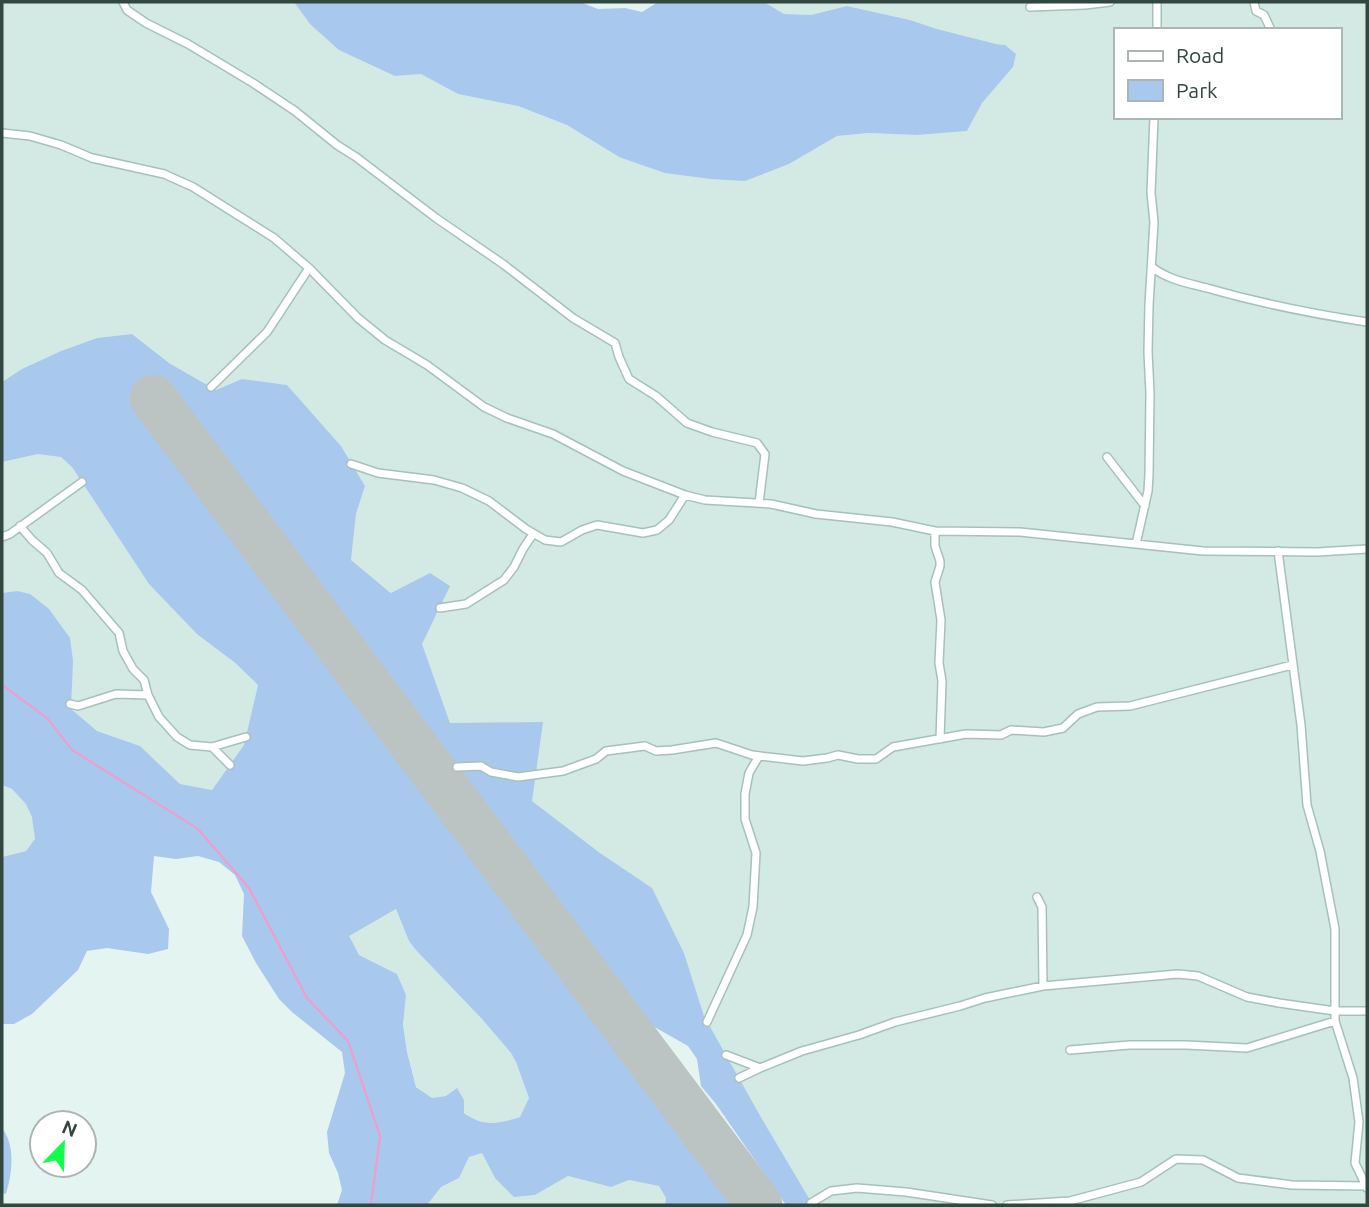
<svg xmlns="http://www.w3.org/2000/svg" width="1369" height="1207" viewBox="0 0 1369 1207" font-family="Ubuntu,sans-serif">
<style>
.residential{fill:#d2e9e4;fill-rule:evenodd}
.green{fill:#a8c8ee;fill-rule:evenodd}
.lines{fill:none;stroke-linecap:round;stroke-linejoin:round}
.stream{stroke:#f899c9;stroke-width:2}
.runway{stroke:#bcc4c3;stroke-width:47}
.minor-casing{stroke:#a6c1ba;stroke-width:10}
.minor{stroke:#fff;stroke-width:7}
</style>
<rect width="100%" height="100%" fill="#e4f4f1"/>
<!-- residential -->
<path class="residential" d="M 2,2 L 294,2 L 310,24 L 395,76 L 421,74 L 458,94 L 518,106 L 567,125 L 619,157 L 745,181 L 789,164 L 837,136 L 868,133 L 917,135 L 967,131 L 982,103 L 1013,67 L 1005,45 L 996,44 L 937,29 L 910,20 L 848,6 L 811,15 L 784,14 L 764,2 L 1367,2 L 1367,1205 L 813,1205 L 762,1119 L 704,1016 L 684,953 L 652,889 L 600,853 L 532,801 L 450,723 L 422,644 L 430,573 L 392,593 L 351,560 L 356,514 L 365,486 L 341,446 L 287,385 L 242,379 L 216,390 L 169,363 L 132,334 L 97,338 L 61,351 L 22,369 L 2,382 ZM 1115,30 L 1339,30 L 1339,117 L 1115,117 Z
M 38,454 L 61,456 L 72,467 L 149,584 L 258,685 L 244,745 L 212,790 L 180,784 L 140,746 L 97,731 L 70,709 L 72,688 L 17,591 L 2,593 L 2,462 Z
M 2,785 L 12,789 L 26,804 L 33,817 L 35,840 L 26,851 L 2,857 Z
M 396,909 L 409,941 L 482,1019 L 511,1053 L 516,1062 L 529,1098 L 520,1117 L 499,1124 L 474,1121 L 446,1096 L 431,1098 L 416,1086 L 407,1052 L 403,1025 L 406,995 L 397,974 L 359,955 L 348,936 Z
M 482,1153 L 495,1178 L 535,1195 L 568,1176 L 611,1187 L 629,1180 L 659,1186 L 666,1198 L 665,1205 L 427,1205 L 441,1187 L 459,1178 L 469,1157 Z"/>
<!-- green -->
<path class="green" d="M 294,2 L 580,2 L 598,9 L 625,8 L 642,12 L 658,2 L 764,2 L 784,14 L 811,15 L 847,6 L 910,20 L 937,29 L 996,44 L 1005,45 L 1016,54 L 1013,67 L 982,103 L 967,131 L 917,135 L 868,133 L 837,136 L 789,164 L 745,181 L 711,179 L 665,173 L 619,157 L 567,125 L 518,106 L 458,94 L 421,74 L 395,76 L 339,50 L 310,24 Z
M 132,334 L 169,363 L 216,390 L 242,379 L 287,385 L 341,446 L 365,486 L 356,514 L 351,560 L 391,593 L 430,573 L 450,586 L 422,644 L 450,723 L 543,722 L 532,801 L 600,853 L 652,888 L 684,953 L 704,1016 L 762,1119 L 813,1205 L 786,1205 L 716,1104 L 701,1086 L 697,1059 L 688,1046 L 651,1025 L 635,1009 L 168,388 L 140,400 L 176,455 L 312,622 L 472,840 L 676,1110 L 744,1205 L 665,1205 L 666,1198 L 659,1186 L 629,1180 L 611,1187 L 568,1176 L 535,1195 L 514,1197 L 495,1178 L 482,1153 L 469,1157 L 459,1178 L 441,1187 L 427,1205 L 337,1205 L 342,1190 L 338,1173 L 329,1153 L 327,1132 L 345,1073 L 342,1052 L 292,1012 L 279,999 L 256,963 L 242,936 L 244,894 L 235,875 L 219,862 L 198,856 L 176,859 L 154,856 L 151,892 L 169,929 L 168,949 L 148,954 L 107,948 L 87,951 L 78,970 L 32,1014 L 14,1024 L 2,1024 L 2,857 L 26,851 L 35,839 L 32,817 L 26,804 L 12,789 L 2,785 L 2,593 L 17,591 L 30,594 L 49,609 L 70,638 L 73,661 L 71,709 L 97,731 L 140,746 L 180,784 L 212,790 L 244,745 L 258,685 L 234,662 L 197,634 L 149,584 L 72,467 L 61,457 L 38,454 L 2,462 L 2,382 L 22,369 L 61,351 L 97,338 ZM 396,909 L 409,941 L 416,950 L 482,1019 L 511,1053 L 516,1062 L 529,1098 L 520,1117 C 498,1124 483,1127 464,1113 L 464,1100 L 457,1088 L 446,1096 L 432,1098 L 416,1087 L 407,1052 L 403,1025 L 406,995 L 397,974 L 359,955 L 349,936 Z
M 2,1128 C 16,1146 12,1173 6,1194 L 2,1193 Z"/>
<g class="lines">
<!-- stream -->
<path class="stream" d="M 2,685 L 47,718 L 72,750 L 198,829 L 249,888 L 307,998 L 348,1041 L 380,1136 L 371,1205"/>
<!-- runway -->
<path class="runway" d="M 153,398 L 759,1205"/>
<!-- minor casing -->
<g class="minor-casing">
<path id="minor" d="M 123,2 L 127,10 L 146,23 L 188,44 L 253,83 L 295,111 L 337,145 L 356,157 L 436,218 L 503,264 L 573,318 L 615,343 L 619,357 L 629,379 L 656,396 L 687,423 L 712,432 L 757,443 L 765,454 L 759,503
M 1254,2 L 1256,11 L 1264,15 L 1271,30
M 1030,7 L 1085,5 L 1110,2
M 1157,30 L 1157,2
M 2,133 L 30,136 L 61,145 L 92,158 L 164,174 L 193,187 L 274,238 L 309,268 L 358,318 L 385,340 L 427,365 L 484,407 L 507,418 L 553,434 L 623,471 L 685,495 L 705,500 L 771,504 L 816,514 L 892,522 L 935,531 L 1020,532 L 1203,551 L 1317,552 L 1367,549
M 1152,267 C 1168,280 1188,283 1207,288 C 1259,303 1314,314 1367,322
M 211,387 L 267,332 L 309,268
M 1107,457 L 1145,506
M 351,464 L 378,473 L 434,480 L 462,488 L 489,501 L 526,529 L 545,540 L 561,542 L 582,530 L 597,525 L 643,533 L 657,530 L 669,520 L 685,495
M 20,526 L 32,540 L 47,553 L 59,573 L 82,590 L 119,633 L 123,651 L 133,669 L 144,680 L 148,695 L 159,717 L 177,737 L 190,745 L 212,747 L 246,737
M 935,531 L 935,546 L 940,561 L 940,566 L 935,582 L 941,620 L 939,663 L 942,681 L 940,739
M 2,537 L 10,534 L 82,482
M 1136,544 L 1148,491 L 1149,475 L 1150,393 L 1148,352 L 1149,305 L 1154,222 L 1151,193 L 1154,117
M 1278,551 L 1301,725 L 1307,805 L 1320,851 L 1335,929 L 1335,1021 L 1353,1078 L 1359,1122 L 1355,1163 L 1367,1188
M 440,608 L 466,604 L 504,580 L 514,567 L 523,549 L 533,534
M 70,704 L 78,706 L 116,694 L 148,695
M 212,747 L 230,765
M 457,767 L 481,766 L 491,772 L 518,777 L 563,771 L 596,759 L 606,751 L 645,746 L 656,751 L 672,750 L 716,743 L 752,755 L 803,761 L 827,758 L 838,755 L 858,759 L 876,759 L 893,747 L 966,734 L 1001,735 L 1011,730 L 1044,732 L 1063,728 L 1078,714 L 1097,707 L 1130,706 L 1292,665
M 1037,897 L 1042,907 L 1043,986
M 707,1022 L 747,935 L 753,907 L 756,853 L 745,819 L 745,794 L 749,773 L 759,756
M 1070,1050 L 1129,1045 L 1186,1045 L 1247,1048 L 1335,1021
M 726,1055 L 760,1068
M 739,1078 L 760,1068 L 802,1051 L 859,1035 L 895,1022 L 960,1006 L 985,998 L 1043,986 L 1178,974 L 1198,976 L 1247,997 L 1279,1003 L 1335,1011 L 1367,1011
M 811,1203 L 831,1191 L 857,1188 L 906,1192 L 992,1205
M 1007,1205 L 1070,1201 L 1141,1182 L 1176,1159 L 1203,1160 L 1238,1178 L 1292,1185 L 1366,1186"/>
</g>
<!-- minor -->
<use href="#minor" class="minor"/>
</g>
<!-- border -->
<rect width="1369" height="1207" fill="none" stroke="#334741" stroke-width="7"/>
<!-- legend -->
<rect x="1114" y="28" width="228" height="91" fill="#ffffff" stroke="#adb5b3" stroke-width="2"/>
<rect x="1128" y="51" width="35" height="10" fill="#ffffff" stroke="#adb5b3" stroke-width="2"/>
<text x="1176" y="63" font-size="21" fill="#334741">Road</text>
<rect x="1128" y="80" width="35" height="21" fill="#a8c8ee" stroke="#adb5b3" stroke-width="2"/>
<text x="1176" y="98" font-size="21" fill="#334741">Park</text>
<!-- north arrow -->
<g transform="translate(63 1144) rotate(23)"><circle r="33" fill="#ffffff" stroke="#adb5b3" stroke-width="2"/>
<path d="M0-5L12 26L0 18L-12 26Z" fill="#11ff4b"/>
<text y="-10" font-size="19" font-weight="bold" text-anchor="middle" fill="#334741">N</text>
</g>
</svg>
